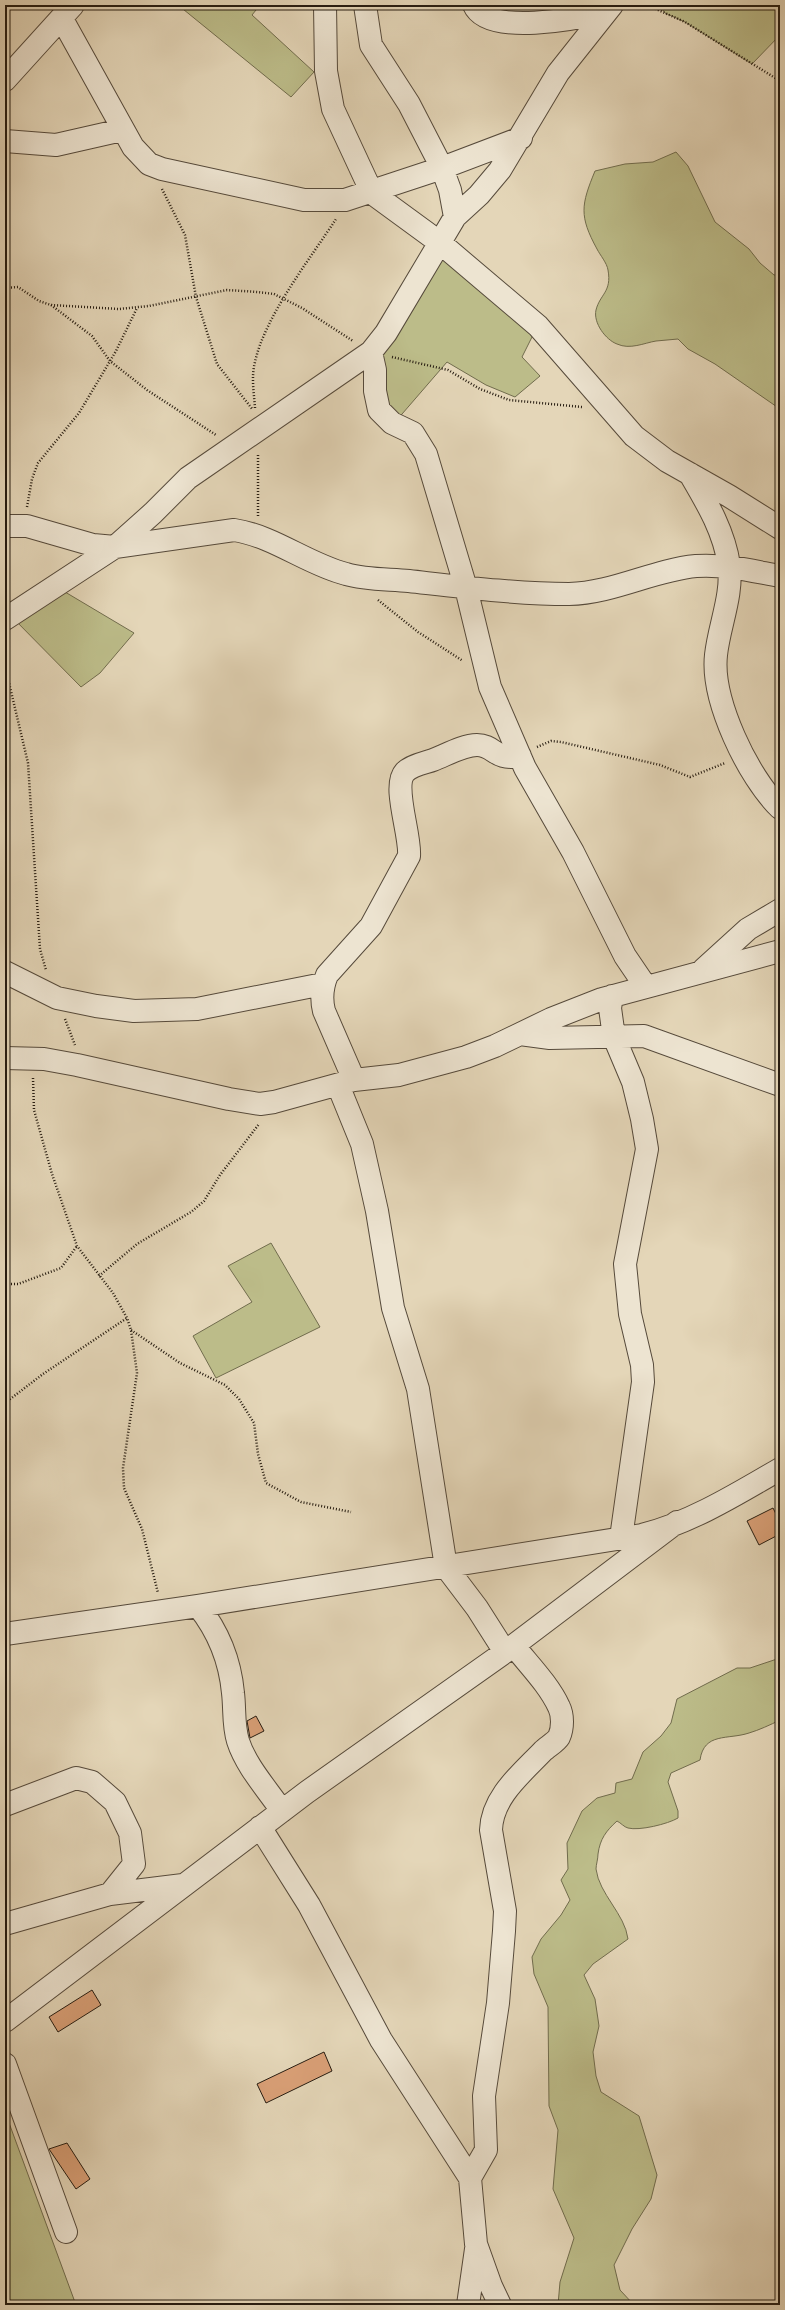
<svg xmlns="http://www.w3.org/2000/svg" width="785" height="2310" viewBox="0 0 785 2310" font-family="'Old Standard TT',serif">
<style>
.green{fill:#bcbc89;stroke:#716c4d}
.building{fill:#daa077;stroke:#261c11}
.lines{fill:none;stroke-linecap:round;stroke-linejoin:round}
.minor-casing{stroke:#564a3b;stroke-width:24}
.path{stroke:#261c11;stroke-width:2.5;stroke-dasharray:1 2;stroke-linecap:butt}
.minor{stroke:#ede4d1;stroke-width:22}
</style>
<rect width="100%" height="100%" fill="#e4d6b8"/>
<filter id="stains"><feTurbulence type="fractalNoise" baseFrequency=".005" numOctaves="4"/><feColorMatrix values="0 0 0 0 .2 0 0 0 0 .09 0 0 0 0 .02 0 0 0 .5 -.17"/></filter>
<radialGradient id="worn" r=".72"><stop offset=".6" stop-color="#630" stop-opacity="0"/><stop offset="1" stop-color="#630" stop-opacity=".3"/></radialGradient>
<!-- green -->
<path class="green" d="M 178,5 L 260,5 L 252,15 L 314,72 L 291,97 Z
M 659,5 L 780,5 L 780,35 L 752,64 L 685,22 L 665,13 Z
M 676,152 L 688,166 L 715,222 L 749,249 L 760,263 L 774,275 L 780,275 L 780,409 L 715,364 L 688,349 L 678,339 C 671,340 663,340 656,341 C 644,343 630,350 617,344 C 606,340 593,323 596,310 C 600,294 612,292 608,270 C 607,263 600,255 597,249 C 579,216 581,205 595,171 L 625,164 L 653,162 Z
M 439,246 L 536,329 L 522,357 L 540,376 L 515,397 L 486,385 L 447,362 L 396,421 L 383,410 L 376,352 Z
M 55,586 L 134,633 L 100,673 L 81,687 L 11,616 Z
M 271,1243 L 320,1327 L 216,1378 L 193,1336 L 252,1302 L 228,1266 Z
M 780,1658 L 780,1720 C 770,1725 759,1730 749,1733 C 728,1740 704,1732 700,1760 L 671,1773 L 668,1782 L 678,1811 L 678,1818 C 668,1824 639,1831 628,1828 C 624,1827 621,1823 617,1821 C 606,1831 600,1839 598,1854 C 598,1859 596,1865 596,1869 C 599,1894 625,1914 628,1939 L 593,1964 L 584,1975 L 595,1999 L 599,2026 L 593,2052 L 596,2076 L 601,2092 L 639,2116 L 657,2175 L 651,2199 L 632,2229 L 614,2265 L 620,2290 L 634,2305 L 558,2305 L 560,2282 L 574,2238 L 553,2189 L 558,2130 L 549,2106 L 548,2007 L 534,1974 L 532,1957 L 541,1939 L 561,1915 L 570,1900 L 561,1880 L 568,1869 L 567,1843 L 582,1811 L 597,1798 L 615,1793 L 616,1783 L 632,1779 L 643,1752 L 661,1736 L 671,1723 L 677,1699 L 737,1668 L 750,1668 Z
M 5,2112 L 76,2305 L 5,2305 Z"/>
<!-- building -->
<path class="building" d="M 773,1508 L 780,1522 L 780,1534 L 759,1545 L 747,1521 Z
M 256,1716 L 264,1731 L 250,1738 L 247,1721 Z
M 92,1990 L 101,2005 L 58,2032 L 49,2017 Z
M 324,2052 L 332,2071 L 266,2103 L 257,2084 Z
M 67,2143 L 90,2179 L 76,2189 L 49,2149 Z"/>
<g class="lines">
<!-- minor casing -->
<g class="minor-casing">
<path id="minor" d="M 325,5 L 326,71 L 333,109 L 372,193 L 439,242 L 538,326 L 634,436 L 667,461 L 729,496 L 780,528
M 365,5 L 371,45 L 409,104 L 442,168 L 450,190 L 455,217
M 474,5 C 488,37 579,18 605,12
M 62,19 L 133,147 L 149,164 L 162,169 L 304,200 L 345,200 L 442,168 L 521,138
M 5,80 L 73,5
M 5,141 L 56,145 L 122,130
M 371,352 L 375,370 L 375,391 L 379,410 L 392,423 L 413,433 L 426,454 L 466,588 L 490,687 L 525,768 L 573,852 L 625,956 L 646,987
M 690,474 C 707,503 724,531 729,565 C 733,595 719,626 716,655 C 711,700 748,777 780,808
M 5,526 L 27,526 L 93,545 L 115,547 L 234,530 C 274,536 307,564 346,574 C 366,580 389,579 409,581 C 462,587 516,594 569,594 C 613,593 653,570 696,566 C 725,564 752,571 780,576
M 5,619 L 115,547 L 153,513 L 188,478 L 371,352 L 386,333 L 455,217 L 479,195 L 500,170 L 558,73 L 612,5
M 704,969 L 748,929 L 780,910
M 5,972 L 57,998 L 96,1006 L 134,1011 L 197,1009 L 323,984
M 612,996 L 610,1008 L 614,1037 L 633,1082 L 642,1119 L 647,1149 L 625,1264 L 630,1314 L 642,1365 L 643,1382 L 621,1538
M 520,1034 L 550,1038 L 644,1036 L 780,1085
M 5,1058 L 44,1059 L 77,1065 L 229,1099 L 260,1104 L 274,1102 L 354,1080 L 399,1075 L 466,1057 L 495,1046 L 551,1019 L 602,999 L 780,951
M 354,1080 L 324,1011 C 321,999 322,987 327,975 L 371,926 L 409,856 C 411,835 392,786 405,772 C 412,765 425,763 433,760 C 446,755 463,745 477,745 C 495,745 494,761 520,756
M 338,1085 L 362,1144 L 377,1211 L 393,1308 L 418,1389 L 446,1567 L 477,1608 L 505,1652
M 198,1606 C 218,1631 230,1660 233,1693 C 235,1709 233,1725 238,1741 C 246,1766 267,1789 282,1811
M 5,1634 L 198,1606 L 642,1535 C 690,1523 737,1494 780,1469
M 5,1805 L 76,1778 L 92,1782 L 115,1802 L 130,1833 L 134,1864 L 110,1894
M 260,1827 L 309,1905 L 381,2040 L 470,2178
M 5,1924 L 110,1894 L 183,1885
M 5,2021 L 307,1792 L 505,1652 L 677,1522
M 5,2064 L 66,2232
M 468,2305 L 476,2249
M 500,2305 L 491,2286 L 476,2244 L 470,2178 L 486,2150 L 484,2096 L 498,2003 L 504,1931 L 505,1911 L 491,1830 C 492,1797 521,1774 543,1751 C 547,1747 556,1742 559,1737 C 563,1728 563,1715 559,1707 C 549,1685 529,1665 514,1646"/>
</g>
<!-- path -->
<path class="path" d="M 647,5 L 685,22 L 780,81
M 162,189 L 185,235 L 196,297 L 217,364 L 253,410
M 5,281 L 9,286
M 5,288 L 18,287 L 39,301 L 51,305 L 119,309 L 149,306 L 227,290 L 258,292 L 274,294 L 302,308 L 353,341
M 51,305 L 92,336 L 110,361 L 147,390 L 216,435
M 392,357 L 448,370 L 480,389 L 509,400 L 582,407
M 255,408 C 254,393 251,377 255,362 C 265,316 310,259 336,219
M 258,455 L 258,516
M 27,507 L 32,479 L 38,463 L 79,413 L 116,351 L 137,308
M 378,600 L 418,632 L 463,661
M 5,666 L 28,763 L 40,949 L 46,970
M 537,747 L 551,741 L 561,742 L 660,765 L 690,777 L 725,763
M 65,1019 L 75,1045
M 33,1078 L 34,1110 L 52,1174 L 77,1246 L 113,1293 L 127,1318 L 131,1330 L 137,1373 L 123,1468 L 124,1488 L 142,1529 L 158,1593
M 99,1276 L 137,1244 L 191,1212 L 204,1201 L 220,1175 L 259,1124
M 5,1284 L 18,1284 L 61,1268 L 77,1246
M 131,1330 L 180,1363 L 225,1385 L 239,1399 L 254,1423 L 258,1454 L 266,1483 L 301,1502 L 351,1512
M 5,1403 L 43,1374 L 127,1318"/>
<!-- minor -->
<use href="#minor" class="minor"/>
</g>
<!-- margin -->
<rect width="785" height="2310" fill="none" stroke="#e4d6b8" stroke-width="20"/>
<rect x="6" y="6" width="773" height="2298" fill="none" stroke="#261c11" stroke-width="2"/>
<rect x="10" y="10" width="765" height="2290" fill="none" stroke="#261c11"/>
<rect width="100%" height="100%" filter="url(#stains)"/>
<rect width="100%" height="100%" fill="url(#worn)"/>
</svg>
